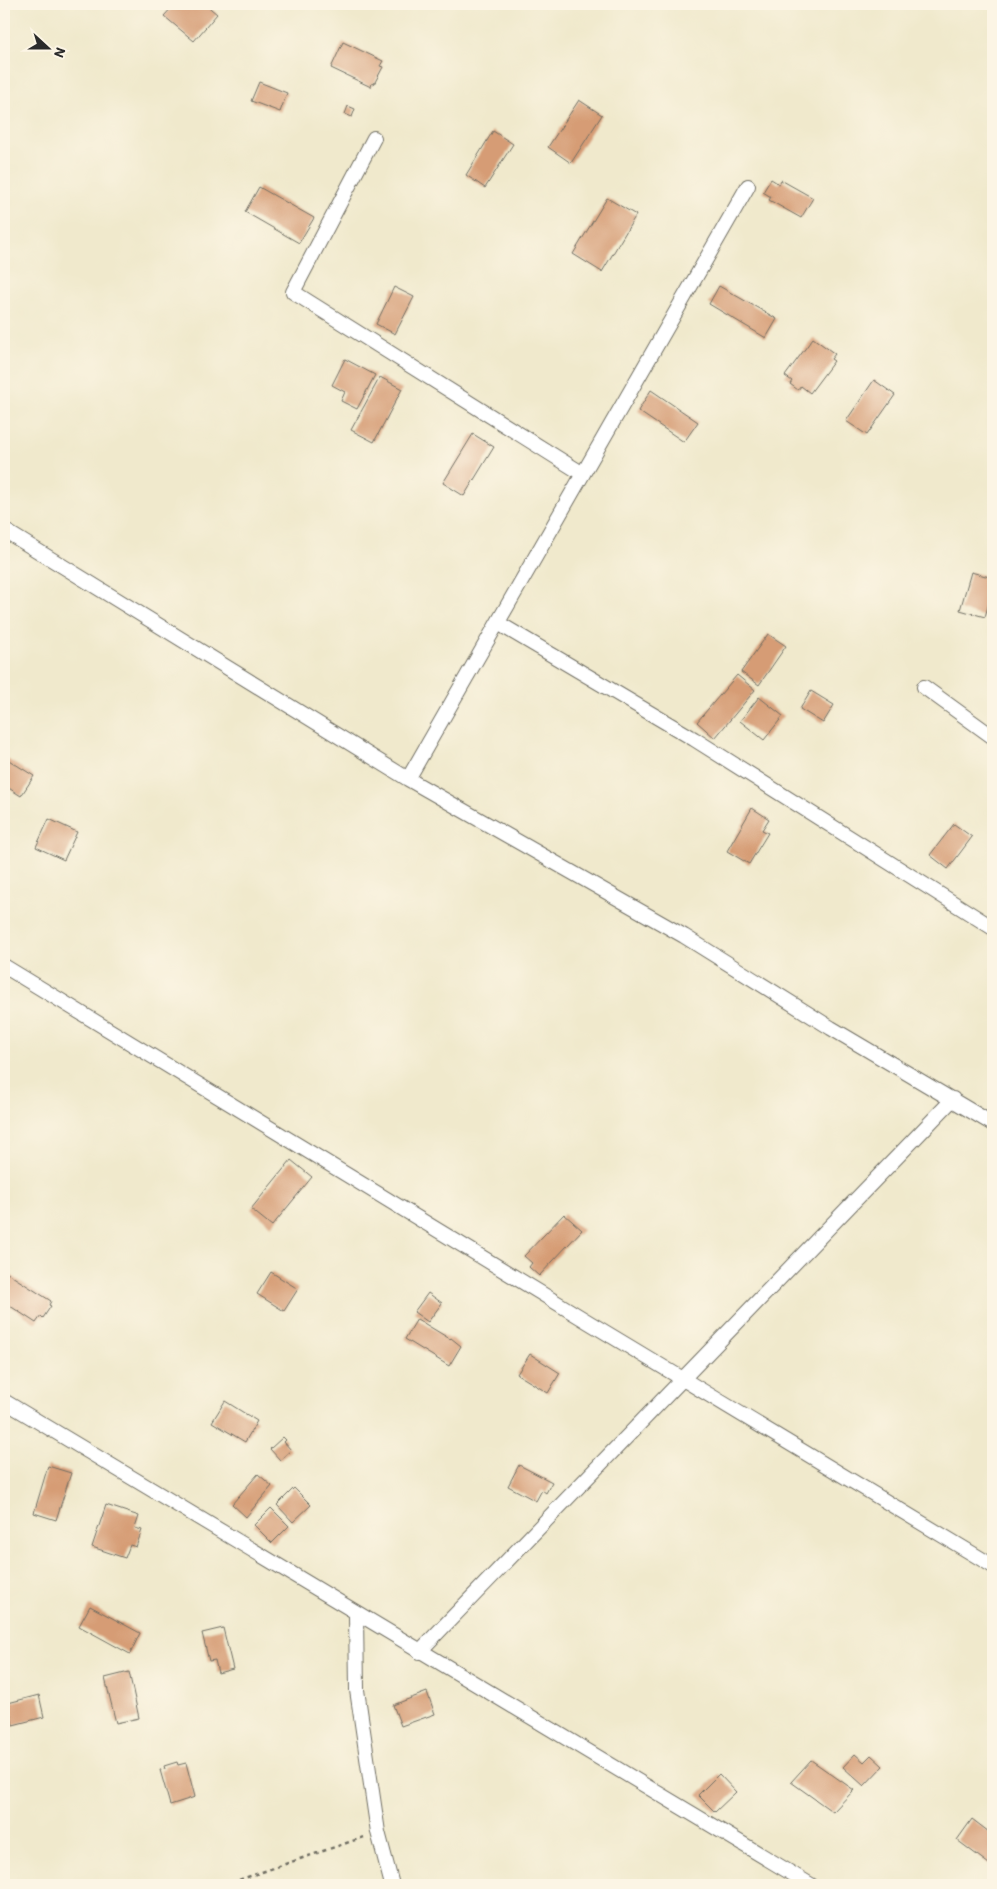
<svg xmlns="http://www.w3.org/2000/svg" width="997" height="1889" viewBox="0 0 997 1889" font-family="Itim,sans-serif">
<style>
.building{fill:#d69c75}
.lines{fill:none;stroke-linecap:round;stroke-linejoin:round}
.minor-casing{stroke:#706e63;stroke-width:16}
.path{stroke:#706e63;stroke-width:2.5;stroke-dasharray:4 4;stroke-linecap:butt}
.minor{stroke:#fff;stroke-width:14}
</style>
<rect width="100%" height="100%" fill="#fcf5e5"/>
<filter id="ink" filterUnits="userSpaceOnUse"><feTurbulence type="fractalNoise" baseFrequency=".02" numOctaves="2"/><feDisplacementMap in="SourceGraphic" scale="10" xChannelSelector="R" yChannelSelector="G"/><feConvolveMatrix kernelMatrix="1 2 1 2 8 2 1 2 1" color-interpolation-filters="sRGB"/></filter>
<filter id="wash" filterUnits="userSpaceOnUse"><feTurbulence type="fractalNoise" baseFrequency=".0096" numOctaves="4" result="noise"/><feDisplacementMap in="SourceGraphic" scale="20" xChannelSelector="R" yChannelSelector="G"/><feGaussianBlur stdDeviation="1.12" result="paint"/><feColorMatrix in="noise" values="0 0 0 0 0 0 0 0 0 0 0 0 0 0 0 0 0 1.4 0 .05"/><feComposite in="paint" operator="in"/></filter>
<g filter="url(#wash)">
<rect width="100%" height="100%" fill="#f0e9cc"/>
<g id="blocks">
<!-- building -->
<path class="building" d="M 175,4 L 205,4 L 217,14 L 194,41 L 164,16 Z
M 343,42 L 383,61 L 380,66 L 383,67 L 374,84 L 372,83 L 371,87 L 331,68 Z
M 259,82 L 287,93 L 280,112 L 251,101 Z
M 579,100 L 602,115 L 571,163 L 548,147 Z
M 348,106 L 355,109 L 352,117 L 345,114 Z
M 493,131 L 513,144 L 485,188 L 466,175 Z
M 771,179 L 779,184 L 781,180 L 813,198 L 801,218 L 769,200 L 771,197 L 763,192 Z
M 259,187 L 314,218 L 299,243 L 245,212 Z
M 607,198 L 636,215 L 602,272 L 573,254 Z
M 719,286 L 777,319 L 766,338 L 709,304 Z
M 394,287 L 414,297 L 395,334 L 376,324 Z
M 813,338 L 835,354 L 831,359 L 834,361 L 810,393 L 801,386 L 798,390 L 790,384 L 792,381 L 785,376 Z
M 345,359 L 375,375 L 357,409 L 341,401 L 345,392 L 332,385 Z
M 380,377 L 402,389 L 374,442 L 351,430 Z
M 874,380 L 895,395 L 867,435 L 846,421 Z
M 651,390 L 698,422 L 684,442 L 638,411 Z
M 473,434 L 494,447 L 464,496 L 443,483 Z
M 971,572 L 993,578 L 993,588 L 985,617 L 960,610 Z
M 768,634 L 786,646 L 759,685 L 741,672 Z
M 737,675 L 755,690 L 715,738 L 697,722 Z
M 811,691 L 834,705 L 823,723 L 800,709 Z
M 759,697 L 783,716 L 764,740 L 740,721 Z
M 4,757 L 34,776 L 21,796 L 4,785 Z
M 752,808 L 769,819 L 762,830 L 768,833 L 749,864 L 727,851 Z
M 49,819 L 77,832 L 64,860 L 36,847 Z
M 954,824 L 972,837 L 948,869 L 930,855 Z
M 291,1160 L 312,1177 L 272,1226 L 251,1209 Z
M 564,1214 L 582,1230 L 539,1276 L 529,1267 L 532,1263 L 524,1256 Z
M 4,1271 L 51,1301 L 49,1305 L 51,1306 L 43,1318 L 41,1316 L 36,1323 L 4,1302 Z
M 271,1272 L 298,1289 L 284,1311 L 257,1294 Z
M 428,1293 L 442,1303 L 428,1322 L 414,1312 Z
M 417,1319 L 450,1339 L 451,1338 L 461,1346 L 449,1366 L 405,1339 Z
M 530,1354 L 560,1373 L 548,1393 L 517,1374 Z
M 225,1401 L 257,1421 L 245,1442 L 212,1422 Z
M 283,1437 L 286,1440 L 284,1442 L 291,1450 L 280,1460 L 270,1449 Z
M 519,1465 L 552,1482 L 546,1493 L 542,1490 L 536,1501 L 508,1486 Z
M 48,1466 L 71,1473 L 56,1520 L 34,1513 Z
M 258,1474 L 272,1486 L 246,1517 L 232,1504 Z
M 294,1488 L 311,1505 L 293,1522 L 277,1505 Z
M 106,1505 L 139,1516 L 135,1528 L 142,1530 L 136,1547 L 130,1545 L 125,1558 L 92,1547 Z
M 271,1508 L 289,1526 L 272,1543 L 254,1525 Z
M 90,1606 L 140,1633 L 130,1654 L 79,1626 Z
M 223,1628 L 233,1669 L 218,1673 L 215,1660 L 209,1661 L 202,1633 Z
M 129,1672 L 139,1718 L 116,1723 L 105,1678 Z
M 427,1692 L 435,1714 L 401,1726 L 393,1705 Z
M 39,1695 L 44,1717 L 13,1725 L 8,1703 Z
M 855,1754 L 864,1762 L 871,1755 L 883,1766 L 864,1786 L 843,1767 Z
M 811,1760 L 854,1790 L 833,1812 L 791,1782 Z
M 177,1762 L 178,1765 L 186,1763 L 195,1797 L 170,1805 L 160,1770 L 165,1769 L 164,1766 Z
M 719,1774 L 736,1792 L 715,1812 L 698,1795 Z
M 972,1819 L 993,1835 L 993,1867 L 957,1840 Z"/>
</g>
</g>
<g filter="url(#ink)">
<use href="#blocks" fill-opacity="0" stroke="#706e63" stroke-width="1"/>
<g class="lines">
<!-- minor casing -->
<g class="minor-casing">
<path id="minor" d="M 374,138 L 293,292 L 583,474
M 4,530 L 408,779 L 684,936 L 831,1028 L 993,1124
M 498,623 L 694,739 L 993,928
M 924,687 L 993,737
M 408,779 L 748,186
M 4,966 L 590,1323 L 993,1566
M 4,1401 L 811,1885
M 356,1614 L 357,1690 L 378,1832 L 392,1885
M 419,1652 L 953,1099"/>
</g>
<!-- path -->
<path class="path" d="M 224,1885 L 364,1837"/>
<!-- minor -->
<use href="#minor" class="minor"/>
</g>
</g>
<!-- margin -->
<rect width="997" height="1889" fill="none" stroke="#fcf5e5" stroke-width="20"/>
<!-- north arrow -->
<g transform="translate(48 48) rotate(111)" stroke="#fcf5e5" stroke-width="4" paint-order="stroke">
<path d="M0-4L9 19L0 12L-9 19Z" fill="#2b2b2b"/>
<text y="-8" font-size="14" font-weight="bold" text-anchor="middle" fill="#2b2b2b">N</text>
</g>
</svg>
